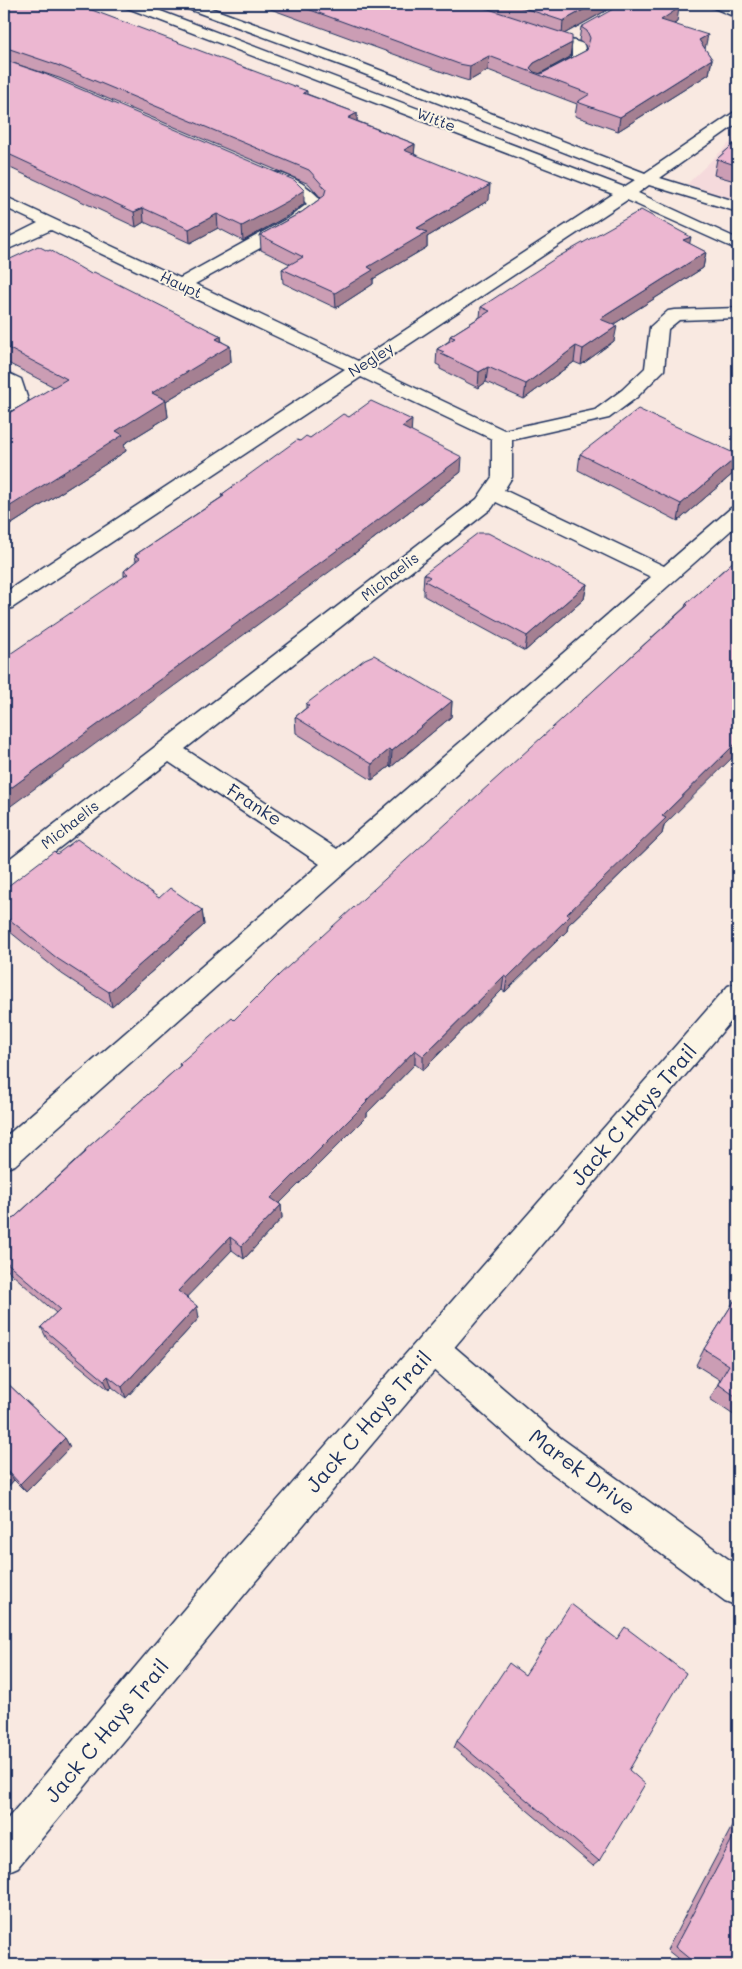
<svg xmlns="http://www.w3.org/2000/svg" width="742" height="1969" viewBox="0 0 742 1969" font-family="Mali,sans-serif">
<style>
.built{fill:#f5dadc}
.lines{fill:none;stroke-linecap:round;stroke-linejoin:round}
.minor-casing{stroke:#1b2f5e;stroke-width:3}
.major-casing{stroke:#1b2f5e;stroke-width:3}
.minor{fill:#fcf5e5;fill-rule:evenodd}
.major{fill:#fcf5e5;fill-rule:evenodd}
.wall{fill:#cb9db4;stroke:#1b2f5e}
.shaded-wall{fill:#a58092;stroke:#1b2f5e}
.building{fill:#ecb7d1;stroke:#1b2f5e}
.labels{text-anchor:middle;stroke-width:4;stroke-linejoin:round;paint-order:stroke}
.far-street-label{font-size:15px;fill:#1b2f5e;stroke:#fcf5e5}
.street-label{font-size:18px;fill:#1b2f5e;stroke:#fcf5e5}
.near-street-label{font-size:21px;fill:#1b2f5e;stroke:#fcf5e5}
</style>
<rect width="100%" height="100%" fill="#f9e9e1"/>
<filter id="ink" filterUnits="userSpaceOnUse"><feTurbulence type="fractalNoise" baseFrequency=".02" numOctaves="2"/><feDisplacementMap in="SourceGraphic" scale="10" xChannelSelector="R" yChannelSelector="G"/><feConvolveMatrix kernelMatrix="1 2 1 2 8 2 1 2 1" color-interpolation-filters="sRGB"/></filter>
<g filter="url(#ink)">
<!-- built -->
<path class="built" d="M 738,135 L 738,201 L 687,184 Z"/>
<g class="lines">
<!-- minor casing -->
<g class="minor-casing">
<path id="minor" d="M 123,4 L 142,4 L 624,187 L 635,180 L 354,70 L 183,7 L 181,4 L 200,4 L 364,64 L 645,173 L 733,113 L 738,111 L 738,123 L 660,178 L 738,202 L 738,212 L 649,185 L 638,193 L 738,239 L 738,250 L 627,200 L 373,368 L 504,430 L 595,410 L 622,390 L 645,368 L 650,327 L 668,311 L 674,310 L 738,308 L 738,318 L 679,320 L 668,329 L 664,370 L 636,398 L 609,418 L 512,440 L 512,477 L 504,490 L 664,566 L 731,508 L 738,507 L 738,524 L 15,1165 L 4,1169 L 4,1138 L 320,864 L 169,762 L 13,884 L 4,887 L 4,863 L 477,499 L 492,477 L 492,439 L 361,377 L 12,608 L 4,610 L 4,593 L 345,369 L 51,230 L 4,251 L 4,240 L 38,223 L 4,207 L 4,196 L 180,278 L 290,217 L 307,204 L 296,193 L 265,179 L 263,176 L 265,173 C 285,168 315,190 325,205 L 323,209 L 302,225 L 195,284 L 358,361 L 613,194 L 125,7 ZM 496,502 L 651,577 L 337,849 L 185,749 L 492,508 Z
M 710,4 L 728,4 L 738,9 L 738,18 L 712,7 Z
M 536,29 L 584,44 L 587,60 L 585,63 L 557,78 L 547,78 L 545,75 L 547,72 L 572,58 L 572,49 L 531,36 L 529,33 L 531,30 Z
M 4,371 L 21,379 L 28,400 L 25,404 L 4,414 L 4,400 L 8,398 L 4,385 Z
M 432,1332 L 443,1337 L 561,1438 L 738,1566 L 738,1606 L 725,1601 L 537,1462 L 421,1359 L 416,1348 L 421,1337 Z"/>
</g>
<!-- major casing -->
<g class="major-casing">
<path id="major" d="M 738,983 L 738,1013 L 254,1583 L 18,1867 L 4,1873 L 4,1823 L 228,1557 L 728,986 Z"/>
</g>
<!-- minor -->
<use href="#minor" class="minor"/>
<!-- major -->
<use href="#major" class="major"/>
</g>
<!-- wall -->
<path class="wall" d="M 4,4 L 307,91 L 307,94 L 357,113 L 357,121 L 415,144 L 414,155 L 489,200 L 427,237 L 427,247 L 373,279 L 373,284 L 336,308 L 283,283 L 282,269 L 290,264 L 261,250 L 260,235 L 302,212 L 321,198 L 309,184 L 59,78 L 4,60 L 304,204 L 289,215 L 243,241 L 218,228 L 190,243 L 144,222 L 136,227 L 4,165 Z
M 257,4 L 618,4 L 564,34 L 572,43 L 570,57 L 540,74 L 541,74 L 587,50 L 585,45 L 579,41 L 581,27 L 674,4 L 673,6 L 677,22 L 674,24 L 705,49 L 712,59 L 709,74 L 618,131 L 575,116 L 577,104 L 488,70 L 469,81 L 459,78 Z
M 738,140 L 738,182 L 714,175 L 717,159 Z
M 690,244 L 706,252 L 703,268 L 614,324 L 614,341 L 581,365 L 574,362 L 524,399 L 486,382 L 478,388 L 440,369 L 440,366 L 436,364 L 437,349 L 449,341 L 450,336 L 480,317 L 481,307 Z
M 4,262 L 91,274 L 221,336 L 222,342 L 230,346 L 231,362 L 166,401 L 168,417 L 124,444 L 126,451 L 4,529 L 4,416 L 54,387 L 4,361 Z
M 349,417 L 411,432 L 461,472 L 355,553 L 124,576 L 124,571 L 136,561 L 135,555 L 222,497 L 221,495 L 300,441 L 310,438 Z
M 580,454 L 735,472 L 678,521 L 578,470 Z
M 723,570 L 662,834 L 568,925 L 567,931 L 505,992 L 502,990 L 423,1070 L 415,1064 L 367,1113 L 367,1116 L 279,1204 L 281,1205 L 282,1218 L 244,1259 L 232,1250 L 186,1297 L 199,1318 L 126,1398 L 112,1387 L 109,1390 L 47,1339 L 41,1327 L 56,1313 L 4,1267 L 4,1227 L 85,1152 L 85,1150 L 180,1066 L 179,1064 L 234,1020 L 685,607 L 686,604 Z
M 424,574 L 587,584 L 584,599 L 525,651 L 424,596 L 424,590 L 423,589 Z
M 452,701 L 451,717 L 391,767 L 390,766 L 372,780 L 296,733 L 295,717 L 306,708 L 306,704 Z
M 57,854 L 159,898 L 202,910 L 204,925 L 112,1007 L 62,974 L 4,927 L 4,889 Z
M 738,1295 L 738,1418 L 710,1399 L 720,1380 L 696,1365 L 704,1349 Z
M 4,1380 L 65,1438 L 70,1447 L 26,1492 L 14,1480 L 4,1491 Z
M 457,1741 L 629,1770 L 599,1861 L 593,1866 L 454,1748 Z
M 738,1815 L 738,1965 L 686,1965 L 667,1950 Z"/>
<!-- shaded-wall -->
<path class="shaded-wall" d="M 594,4 L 618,4 L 562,35 L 563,21 Z
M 674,4 L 672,12 L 679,8 L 677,22 L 659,34 L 661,20 L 671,6 Z
M 708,35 L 705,49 L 699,40 Z
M 572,43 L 570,57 L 539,74 L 530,71 L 530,68 L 534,63 Z
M 489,56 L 488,70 L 469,81 L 470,66 Z
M 712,59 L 709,74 L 618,131 L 620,117 Z
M 357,113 L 357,127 L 348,118 Z
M 415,144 L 414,158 L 404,150 Z
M 490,185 L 489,200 L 427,237 L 427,247 L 373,279 L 373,284 L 336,308 L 335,293 L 417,228 Z
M 304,190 L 304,204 L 289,215 L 243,241 L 242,226 Z
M 143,208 L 144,222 L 136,227 L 134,212 Z
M 217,214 L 218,228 L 190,243 L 189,229 Z
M 691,237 L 688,252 L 683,240 Z
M 706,252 L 703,268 L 598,334 L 600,319 Z
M 617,326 L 614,341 L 581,365 L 583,349 Z
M 221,336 L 222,350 L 230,346 L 231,362 L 166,401 L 168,417 L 124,444 L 126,451 L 4,529 L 4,510 L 116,431 L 152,393 L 216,339 Z
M 576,346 L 574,362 L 524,399 L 526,384 Z
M 488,367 L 486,382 L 478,388 L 479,372 Z
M 412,420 L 411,435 L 402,427 Z
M 738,456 L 735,472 L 678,521 L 681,504 Z
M 462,457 L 461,472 L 355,553 L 4,811 L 4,793 Z
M 587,584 L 584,599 L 525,651 L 527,636 Z
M 452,701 L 451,717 L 391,767 L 392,751 Z
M 738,741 L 738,752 L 664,825 L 662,834 L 568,925 L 567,931 L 505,992 L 507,978 L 567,914 L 662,816 Z
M 390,749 L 390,766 L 372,780 L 372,764 Z
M 202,910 L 204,925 L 112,1007 L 109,992 Z
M 504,976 L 502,990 L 423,1070 L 423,1056 Z
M 415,1050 L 415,1064 L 367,1113 L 367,1116 L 272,1211 L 271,1198 Z
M 281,1205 L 282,1218 L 244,1259 L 242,1246 Z
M 230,1237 L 232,1250 L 181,1303 L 178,1291 Z
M 197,1306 L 199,1318 L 126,1398 L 122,1387 Z
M 108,1376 L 112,1387 L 109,1390 L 104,1380 Z
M 65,1438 L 70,1447 L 26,1492 L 20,1484 Z
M 8,1471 L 14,1480 L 4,1491 L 4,1476 Z"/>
<!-- building -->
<path class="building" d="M 4,4 L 76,4 L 307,91 L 303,93 L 357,113 L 348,118 L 415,144 L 404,150 L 490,185 L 417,228 L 427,232 L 368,267 L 373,270 L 335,293 L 282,269 L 303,257 L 260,235 L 302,212 L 324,196 L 326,189 L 309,170 L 57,65 L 4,47 Z
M 294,4 L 473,4 L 572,36 L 572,43 L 534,63 L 530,68 L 534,72 L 541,74 L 587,50 L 590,38 L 587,31 L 581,27 L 622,4 L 674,4 L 671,6 L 679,8 L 661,20 L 708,35 L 699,40 L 712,59 L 620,117 L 577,102 L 590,94 L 489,56 L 470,66 L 459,64 Z
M 512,4 L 594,4 L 563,21 Z
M 4,60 L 45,74 L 294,180 L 304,190 L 288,201 L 242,226 L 217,214 L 189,229 L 143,208 L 134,212 L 4,152 Z
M 738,140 L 738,166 L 717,159 Z
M 641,210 L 691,237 L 683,240 L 706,252 L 600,319 L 617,326 L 583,349 L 576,346 L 526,384 L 488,367 L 479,372 L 441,354 L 444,352 L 437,349 L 455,338 L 450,336 L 490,311 L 481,307 L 556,258 Z
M 38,246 L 48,251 L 50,250 L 91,274 L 94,272 L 221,336 L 216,339 L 230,346 L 152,393 L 166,400 L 116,431 L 123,435 L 4,510 L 4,429 L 6,427 L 4,426 L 4,416 L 67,379 L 4,346 L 4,262 Z
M 371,401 L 412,420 L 402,427 L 462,457 L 354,538 L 4,793 L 4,658 L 128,574 L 124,571 L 140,558 L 135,555 L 224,496 L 221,495 L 297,440 L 300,441 L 306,436 L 310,438 L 343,414 L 349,417 Z
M 638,409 L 738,455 L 738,456 L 681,504 L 580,454 Z
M 478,533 L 488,533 L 587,584 L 527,636 L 425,581 L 430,577 L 424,574 Z
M 738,557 L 738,741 L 662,816 L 666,818 L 567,914 L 570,916 L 507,978 L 504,976 L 423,1056 L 415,1050 L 366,1101 L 367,1102 L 271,1198 L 281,1205 L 242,1246 L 230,1237 L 178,1291 L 197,1306 L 122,1387 L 108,1376 L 104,1380 L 41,1327 L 60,1309 L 4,1260 L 4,1227 L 86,1152 L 85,1150 L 181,1065 L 179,1064 L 232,1018 L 234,1020 L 280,974 L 688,605 L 686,604 Z
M 374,655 L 452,701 L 392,751 L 390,749 L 372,764 L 295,717 L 309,706 L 306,704 L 365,659 Z
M 77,839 L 159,898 L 170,888 L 202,910 L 109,992 L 58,959 L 4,915 L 4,889 L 54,851 L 57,854 Z
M 738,1295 L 738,1398 L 718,1384 L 729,1365 L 704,1349 Z
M 4,1380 L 65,1438 L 20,1484 L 8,1471 L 4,1476 Z
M 571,1604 L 617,1639 L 625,1627 L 686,1673 L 629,1770 L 645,1784 L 599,1861 L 457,1741 L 509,1663 L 525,1675 Z
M 738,1828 L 738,1965 L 697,1965 L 675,1947 Z"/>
</g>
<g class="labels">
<!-- far-street labels -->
<g class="far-street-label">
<text transform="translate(436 120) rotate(21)" y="5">Witte</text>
<text transform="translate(181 285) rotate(25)" y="5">Haupt</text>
<text transform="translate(371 360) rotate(-33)" y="5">Negley</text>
<text transform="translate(390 577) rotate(-38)" y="5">Michaelis</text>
<text transform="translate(70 825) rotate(-38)" y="5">Michaelis</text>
</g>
<!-- street labels -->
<g class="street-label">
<text transform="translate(254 805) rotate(33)" y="6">Franke</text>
</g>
<!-- near-street labels -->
<g class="near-street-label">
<text transform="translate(634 1115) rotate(-49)" y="7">Jack C Hays Trail</text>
<text transform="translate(369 1422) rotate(-49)" y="7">Jack C Hays Trail</text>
<text transform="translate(582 1472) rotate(37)" y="7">Marek Drive</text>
<text transform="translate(107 1731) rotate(-50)" y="7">Jack C Hays Trail</text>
</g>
</g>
<!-- margin -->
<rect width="742" height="1969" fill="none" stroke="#fcf5e5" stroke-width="20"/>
<rect x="10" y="10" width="722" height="1949" fill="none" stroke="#1b2f5e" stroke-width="2" filter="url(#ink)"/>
</svg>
